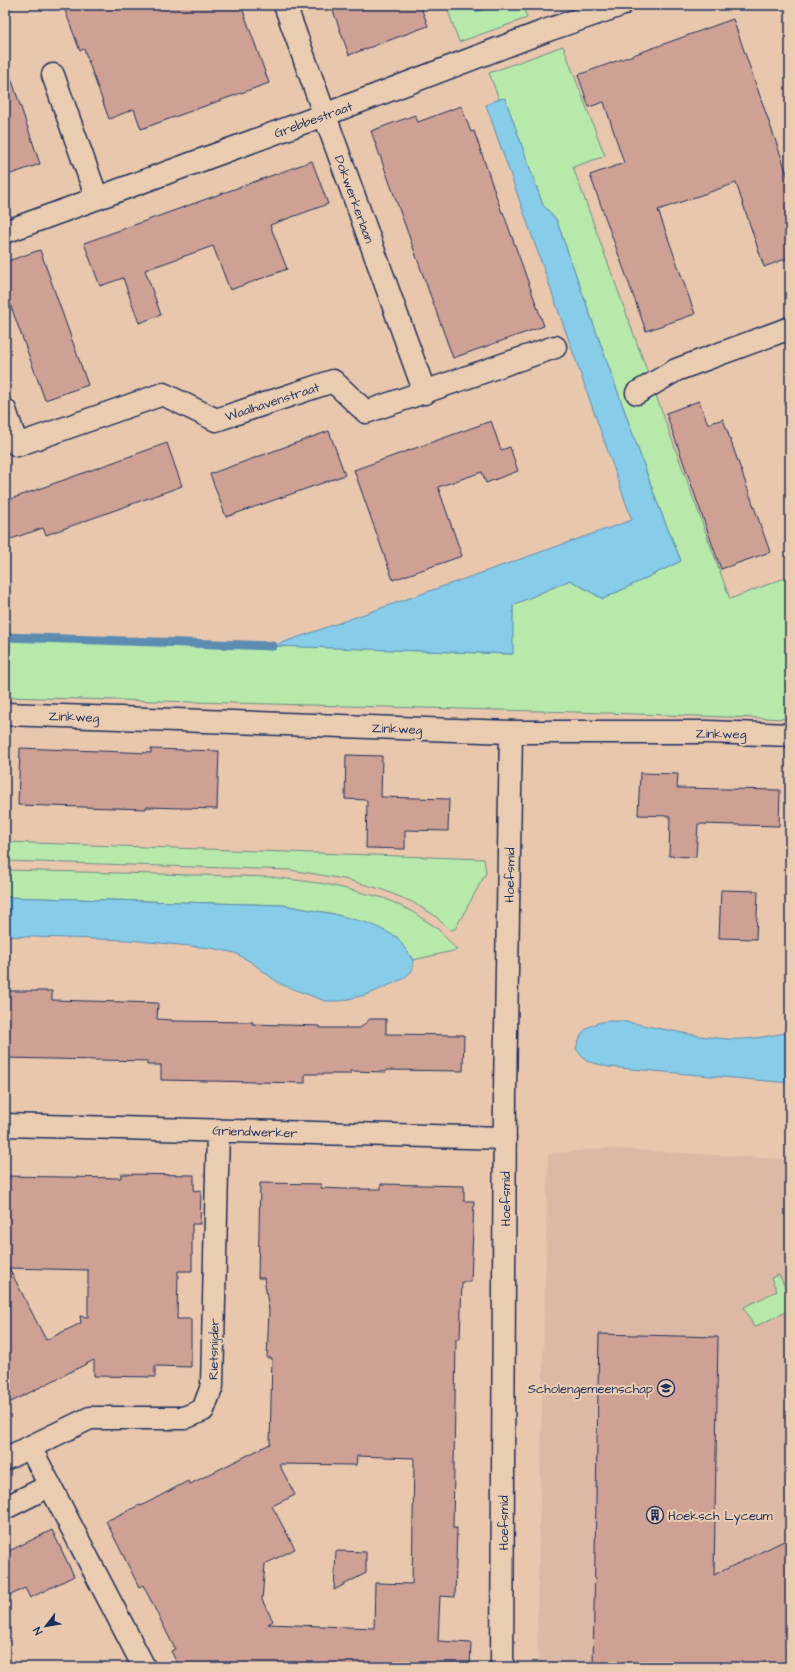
<svg xmlns="http://www.w3.org/2000/svg" width="795" height="1672" viewBox="0 0 795 1672" font-family="'Architects Daughter',sans-serif">
<style>
.built{fill:#ddb9a5}
.green{fill:#b7e9aa;stroke:#698c84}
.water{fill:#87cce8;stroke:#5c8db1}
.lines{fill:none;stroke-linecap:round;stroke-linejoin:round}
.stream{stroke:#5c8db1;stroke-width:9}
.building{fill:#cea194;stroke:#1b2f5e;fill-rule:evenodd}
.minor-casing{stroke:#1b2f5e;stroke-width:25}
.tertiary-casing{stroke:#1b2f5e;stroke-width:25}
.minor{stroke:#eaccb1;stroke-width:22}
.tertiary{stroke:#eaccb1;stroke-width:22}
.labels{text-anchor:middle;stroke-width:4;stroke-linejoin:round;paint-order:stroke}
.street-label{font-size:13px;fill:#1b2f5e;stroke:#eaccb1}
.poi-label{font-size:13px;fill:#1b2f5e;stroke:#eaccb1;text-anchor:end}
</style>
<rect width="100%" height="100%" fill="#e9c7ad"/>
<filter id="ink" filterUnits="userSpaceOnUse"><feTurbulence type="fractalNoise" baseFrequency=".025" numOctaves="2"/><feDisplacementMap in="SourceGraphic" scale="8" xChannelSelector="R" yChannelSelector="G"/><feConvolveMatrix kernelMatrix="1 2 1 2 8 2 1 2 1" color-interpolation-filters="sRGB"/></filter>
<g filter="url(#ink)">
<!-- built -->
<path class="built" d="M 606,1148 L 779,1159 L 790,1158 L 790,1667 L 538,1667 L 537,1618 L 548,1154 Z"/>
<!-- green -->
<path class="green" d="M 446,5 L 473,5 L 476,12 L 496,5 L 523,5 L 527,18 L 459,42 Z
M 563,46 L 605,156 L 573,167 L 730,599 L 790,576 L 790,719 L 576,712 L 5,697 L 5,636 L 512,654 L 513,605 L 570,580 L 603,599 L 681,561 L 657,502 L 556,219 L 543,205 L 505,99 L 499,99 L 489,73 Z
M 5,842 L 484,859 L 486,873 L 455,929 L 450,930 L 434,915 L 412,902 L 381,889 L 344,879 L 291,870 L 5,861 Z
M 5,870 L 271,877 L 326,884 L 384,898 L 411,911 L 437,928 L 457,950 L 413,960 L 408,952 L 334,914 L 283,905 L 5,897 Z
M 779,1275 L 787,1291 L 790,1292 L 790,1310 L 754,1327 L 744,1307 L 777,1291 L 771,1278 Z"/>
<!-- water -->
<path class="water" d="M 473,5 L 496,5 L 475,12 Z
M 505,98 L 543,205 L 556,219 L 657,502 L 681,561 L 603,599 L 570,580 L 513,605 L 513,654 L 273,646 L 632,520 L 486,105 L 499,99 Z
M 5,897 L 283,905 L 334,914 L 371,924 L 397,937 L 413,960 L 412,971 L 403,979 L 369,994 L 340,1001 L 325,1001 L 280,984 L 251,962 L 235,953 L 211,948 L 128,940 L 5,936 Z
M 608,1021 L 621,1021 C 657,1027 693,1037 729,1039 C 750,1040 770,1036 790,1032 L 790,1083 L 609,1067 L 586,1061 L 576,1049 C 581,1030 587,1024 608,1021 Z"/>
<g class="lines">
<!-- stream -->
<path class="stream" d="M 5,637 L 273,646"/>
</g>
<!-- building -->
<path class="building" d="M 63,5 L 241,5 L 269,83 L 141,129 L 134,109 L 109,119 L 84,49 L 80,51 Z
M 331,5 L 420,5 L 428,26 L 349,55 Z
M 733,19 L 790,182 L 790,257 L 764,267 L 736,183 L 658,210 L 695,314 L 646,331 L 590,175 L 624,163 L 604,102 L 589,107 L 578,75 Z
M 9,72 L 40,164 L 5,176 L 5,73 Z
M 461,106 L 471,132 L 474,131 L 502,213 L 503,212 L 544,326 L 453,358 L 371,131 L 415,115 L 418,122 Z
M 312,161 L 328,204 L 270,225 L 287,269 L 230,290 L 213,246 L 145,270 L 161,315 L 139,323 L 123,278 L 100,286 L 84,243 Z
M 40,250 L 88,385 L 45,400 L 5,290 L 5,262 Z
M 699,401 L 708,424 L 723,419 L 770,552 L 721,569 L 666,413 Z
M 491,421 L 501,450 L 510,447 L 518,471 L 486,483 L 482,472 L 438,487 L 462,556 L 393,580 L 354,470 Z
M 329,431 L 345,475 L 226,517 L 210,474 Z
M 167,443 L 182,486 L 46,535 L 43,528 L 5,541 L 5,501 Z
M 20,748 L 151,753 L 151,749 L 219,751 L 217,809 L 146,807 L 146,809 L 18,805 Z
M 346,755 L 382,756 L 381,797 L 449,799 L 448,831 L 405,830 L 405,849 L 366,848 L 367,800 L 345,799 Z
M 640,773 L 678,774 L 677,788 L 780,790 L 779,826 L 698,824 L 696,857 L 669,856 L 670,816 L 638,815 Z
M 721,890 L 758,891 L 756,939 L 719,938 Z
M 5,991 L 52,991 L 52,1000 L 158,1003 L 157,1019 L 172,1020 L 172,1021 L 253,1022 L 252,1024 L 320,1026 L 320,1028 L 360,1028 L 370,1019 L 386,1019 L 386,1034 L 464,1035 L 463,1071 L 386,1070 L 386,1072 L 350,1071 L 350,1074 L 305,1074 L 305,1083 L 161,1080 L 161,1065 L 147,1065 L 147,1061 L 5,1058 Z
M 121,1174 L 194,1175 L 194,1191 L 201,1190 L 200,1224 L 192,1224 L 192,1271 L 178,1271 L 177,1319 L 191,1319 L 191,1367 L 155,1366 L 155,1377 L 94,1376 L 94,1360 L 5,1405 L 5,1176 L 121,1178 ZM 9,1268 L 88,1270 L 88,1317 L 80,1316 L 81,1323 L 46,1340 Z
M 260,1183 L 321,1184 L 321,1188 L 344,1189 L 381,1189 L 381,1184 L 464,1186 L 464,1201 L 474,1201 L 471,1282 L 462,1282 L 460,1339 L 456,1339 L 453,1528 L 457,1528 L 455,1597 L 440,1596 L 438,1641 L 471,1643 L 470,1667 L 179,1667 L 171,1651 L 175,1649 L 143,1585 L 139,1587 L 106,1521 L 140,1505 L 141,1506 L 188,1481 L 190,1484 L 270,1444 L 272,1358 L 267,1358 L 269,1310 L 264,1278 L 258,1278 ZM 357,1456 L 414,1458 L 412,1584 L 375,1583 L 374,1628 L 268,1624 L 273,1621 L 262,1600 L 265,1564 L 295,1549 L 272,1506 L 295,1495 L 279,1464 L 356,1465 Z
M 599,1334 L 718,1337 L 714,1575 L 790,1538 L 790,1667 L 593,1667 Z
M 52,1530 L 74,1576 L 30,1598 L 25,1588 L 5,1598 L 5,1553 Z
M 336,1551 L 366,1552 L 366,1573 L 334,1590 Z"/>
<g class="lines">
<!-- minor casing -->
<g class="minor-casing">
<path id="minor" d="M 285,5 L 425,393
M 53,75 L 97,198
M 5,232 L 324,115 L 545,31 L 621,5
M 637,393 L 676,370 L 790,328
M 5,410 L 17,445 L 163,394 L 216,420 L 333,381 L 366,412 L 555,347
M 5,1125 L 505,1138
M 30,1447 L 144,1667
M 5,1459 L 90,1418 L 184,1418 L 203,1410 L 212,1386 L 218,1130
M 5,1508 L 49,1486
M 502,1667 L 505,1090 L 511,732"/>
</g>
<!-- tertiary casing -->
<g class="tertiary-casing">
<path id="tertiary" d="M 5,714 L 511,732 L 708,732 L 790,735"/>
</g>
<!-- minor -->
<use href="#minor" class="minor"/>
<!-- tertiary -->
<use href="#tertiary" class="tertiary"/>
</g>
</g>
<!-- icons -->
<defs>
<g id="school-ring" transform="scale(0.9)"><circle r="9.5" fill="#eaccb1" stroke="#1b2f5e" stroke-width="1.5"/><path d="M0-5L7-2L0 1L-7-2ZM-4 1L0 2.5L4 1V4Q0 6-4 4Z" fill="#1b2f5e"/></g>
<g id="building-ring" transform="scale(0.9)"><circle r="9.5" fill="#eaccb1" stroke="#1b2f5e" stroke-width="1.5"/><path d="M-4-6H4V6H1V3H-1V6H-4ZM-2.5-4.3h1.7v1.8h-1.7ZM.8-4.3h1.7v1.8H.8ZM-2.5-1h1.7V.8h-1.7ZM.8-1h1.7V.8H.8Z" fill="#1b2f5e"/></g>
</defs>
<g fill-rule="evenodd">
<use href="#school-ring" x="666" y="1388"/>
<use href="#building-ring" x="655" y="1515"/>
</g>
<g class="labels">
<!-- street labels -->
<g class="street-label">
<text transform="translate(313 119) rotate(-20)" y="5">Grebbestraat</text>
<text transform="translate(355 199) rotate(70)" y="5">Dokwerkerlaan</text>
<text transform="translate(272 401) rotate(-18)" y="5">Waalhavenstraat</text>
<text transform="translate(74 716) rotate(2)" y="5">Zinkweg</text>
<text transform="translate(397 728) rotate(2)" y="5">Zinkweg</text>
<text transform="translate(721 733) rotate(1)" y="5">Zinkweg</text>
<text transform="translate(509 875) rotate(-89)" y="5">Hoefsmid</text>
<text transform="translate(255 1131) rotate(2)" y="5">Griendwerker</text>
<text transform="translate(505 1199) rotate(-90)" y="5">Hoefsmid</text>
<text transform="translate(213 1349) rotate(-89)" y="5">Rietsnijder</text>
<text transform="translate(503 1523) rotate(-90)" y="5">Hoefsmid</text>
</g>
<!-- poi labels -->
<g class="poi-label">
<text x="653" y="1393">Scholengemeenschap</text>
<text x="668" y="1520" text-anchor="start">Hoeksch Lyceum</text>
</g>
</g>
<!-- margin -->
<rect width="795" height="1672" fill="none" stroke="#eaccb1" stroke-width="20"/>
<rect x="10" y="10" width="775" height="1652" fill="none" stroke="#1b2f5e" stroke-width="1.5" filter="url(#ink)"/>
<!-- north arrow -->
<g transform="translate(46 1626) rotate(239)" stroke="#eaccb1" stroke-width="3" paint-order="stroke">
<path d="M0-3L7 15L0 10L-7 15Z" fill="#1b2f5e"/>
<text y="-6" font-size="11" font-weight="bold" text-anchor="middle" fill="#1b2f5e">N</text>
</g>
</svg>
